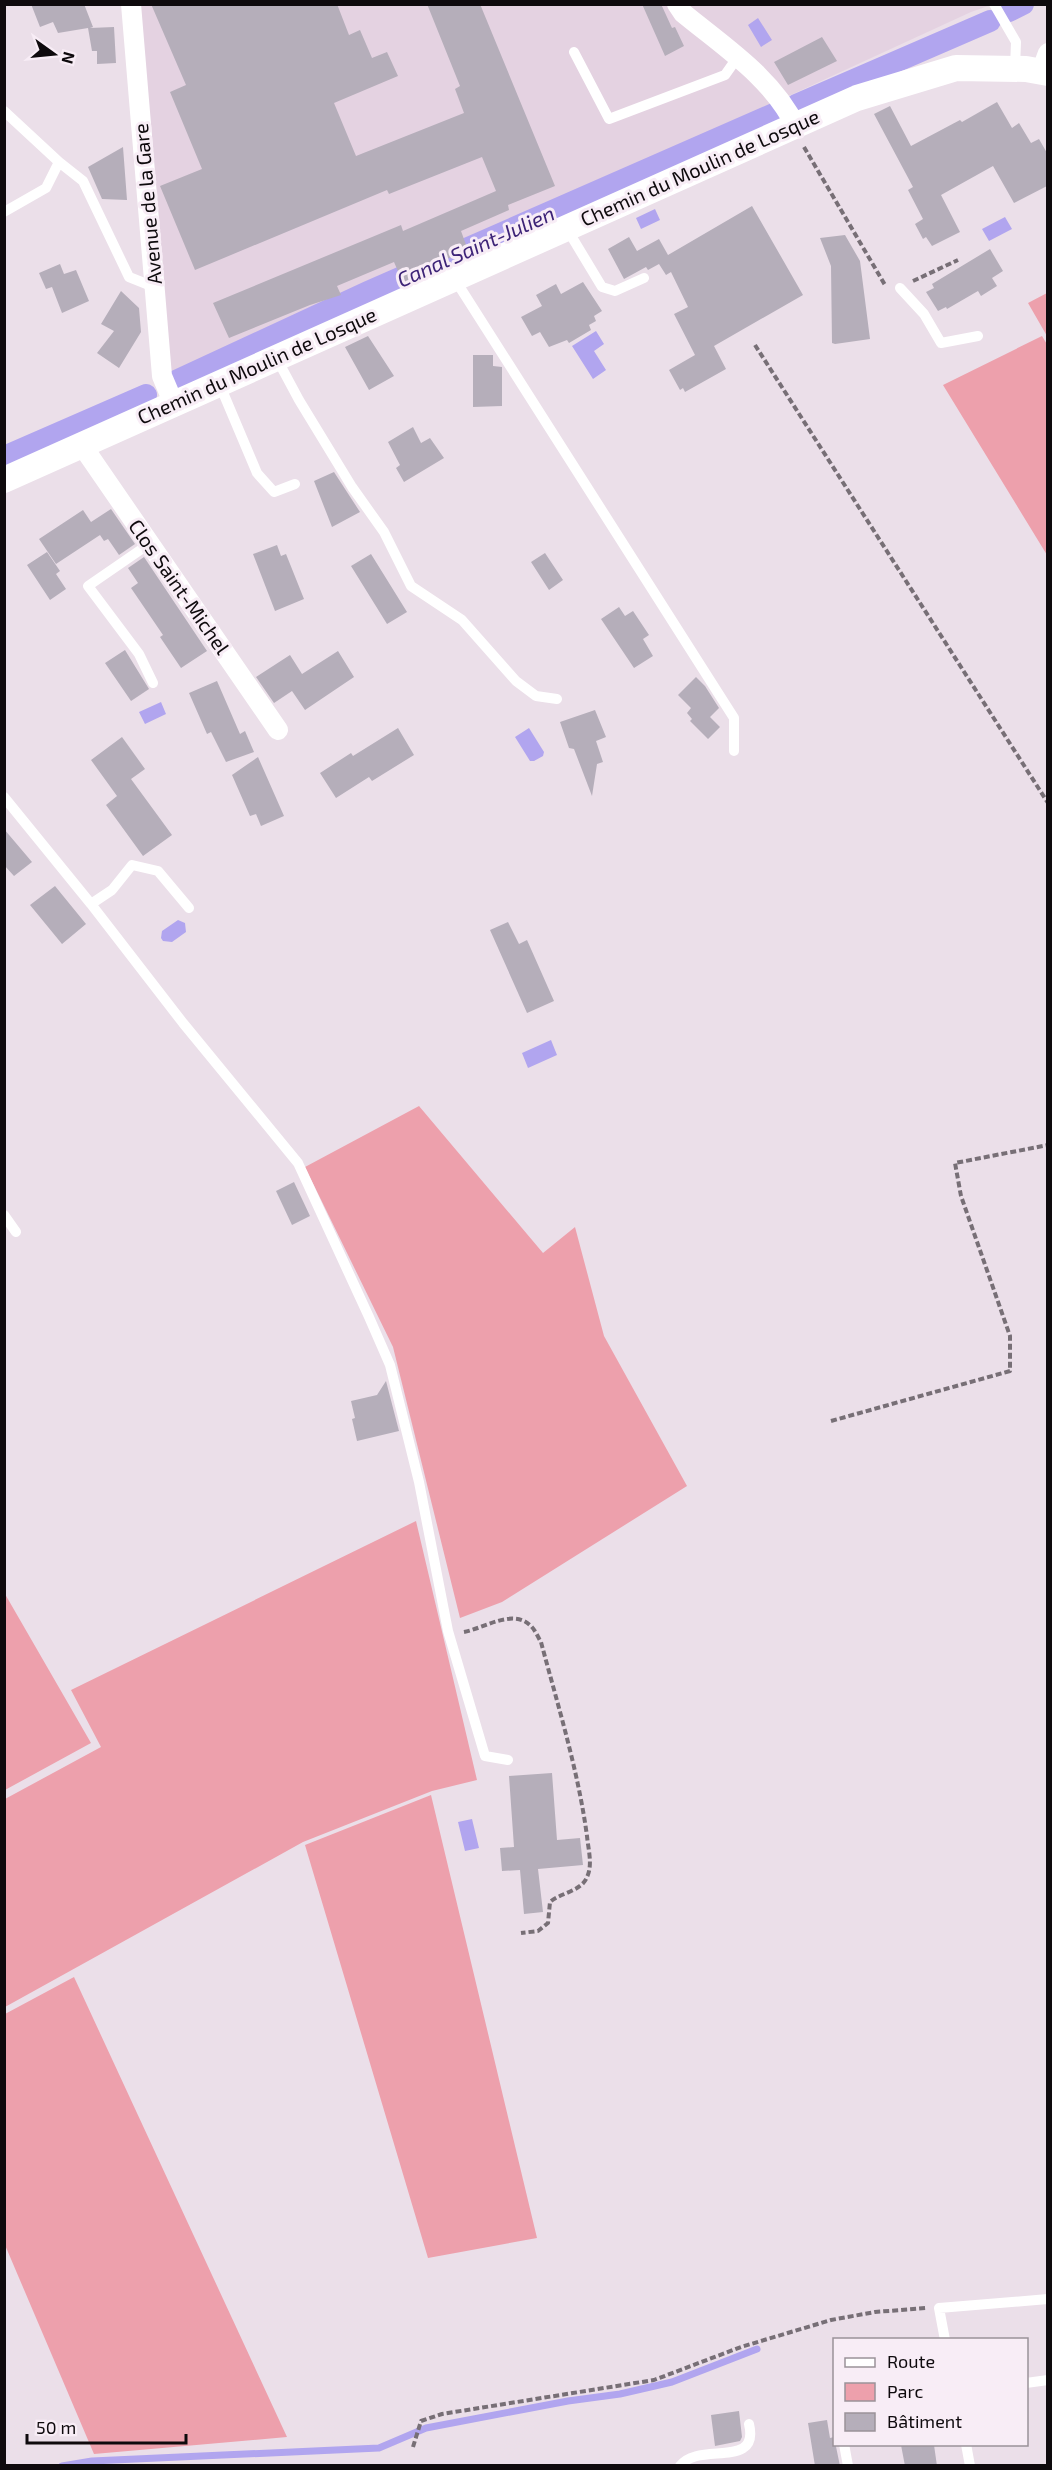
<svg xmlns="http://www.w3.org/2000/svg" width="1052" height="2470" viewBox="0 0 1052 2470" font-family="'Exo 2',sans-serif">
<style>
.built{fill:#e4d2e1}
.green{fill:#eda0ac}
.water{fill:#b1a5ef}
.lines{fill:none;stroke-linecap:round;stroke-linejoin:round}
.stream{stroke:#b1a5ef;stroke-width:7}
.canal{stroke:#b1a5ef;stroke-width:22}
.building{fill:#b5aeba}
.path{stroke:#776f76;stroke-width:4;stroke-dasharray:6 3;stroke-linecap:butt}
.service{stroke:#fff;stroke-width:10}
.minor{stroke:#fff;stroke-width:20}
.tertiary{stroke:#fff;stroke-width:26}
.labels{text-anchor:middle;stroke-width:6;stroke-linejoin:round;paint-order:stroke}
.street-label{font-size:20px;fill:#0e0a0d;stroke:#f8edf6}
.water-label{font-size:21px;font-style:italic;fill:#3d2377;stroke:#f8edf6}
</style>
<rect width="100%" height="100%" fill="#ebdfe9"/>
<!-- built -->
<path class="built" d="M 139,5 L 991,5 L 971,12 L 650,160 L 171,373 Z"/>
<!-- green -->
<path class="green" d="M 1047,293 L 1047,336 L 1028,303 Z
M 1042,336 L 1048,346 L 1047,555 L 943,385 Z
M 419,1106 L 543,1253 L 575,1227 L 604,1336 L 687,1486 L 502,1602 L 460,1618 L 393,1347 L 305,1167 Z
M 416,1521 L 477,1780 L 432,1791 L 303,1842 L 5,2007 L 5,1799 L 101,1747 L 71,1690 Z
M 5,1594 L 91,1743 L 5,1790 L 4,1790 Z
M 431,1795 L 537,2238 L 428,2258 L 305,1845 Z
M 74,1977 L 287,2437 L 94,2454 L 5,2245 L 5,2014 Z"/>
<!-- water -->
<path class="water" d="M 758,18 L 772,40 L 761,47 L 748,25 Z
M 655,209 L 660,220 L 641,229 L 636,218 Z
M 1005,217 L 1012,229 L 989,241 L 982,229 Z
M 596,331 L 604,344 L 594,351 L 606,370 L 593,379 L 572,346 Z
M 161,702 L 166,714 L 145,724 L 139,712 Z
M 529,728 L 544,752 L 543,756 L 534,761 L 530,761 L 515,737 Z
M 178,920 L 185,923 L 186,932 L 172,942 L 163,941 L 161,938 L 162,931 Z
M 551,1040 L 557,1055 L 528,1068 L 522,1053 Z
M 472,1819 L 479,1848 L 465,1851 L 458,1822 Z"/>
<g class="lines">
<!-- stream -->
<path class="stream" d="M 62,2466 L 92,2461 L 379,2448 L 426,2428 L 568,2401 L 620,2394 L 672,2382 L 757,2349"/>
<!-- canal -->
<path class="canal" d="M 1009,11 L 1023,4
M 796,105 L 990,21
M 176,381 L 368,292 L 776,113
M 4,457 L 146,395"/>
</g>
<!-- building -->
<path class="building" d="M 31,4 L 84,4 L 93,27 L 90,28 L 114,27 L 116,63 L 97,64 L 97,51 L 92,51 L 88,28 L 58,33 L 53,22 L 40,27 Z
M 151,4 L 337,4 L 349,35 L 360,30 L 372,58 L 387,52 L 398,76 L 334,103 L 356,156 L 464,113 L 455,89 L 460,86 L 427,4 L 480,4 L 555,186 L 508,205 L 509,210 L 461,231 L 468,250 L 416,272 L 419,278 L 404,285 L 394,262 L 337,286 L 341,295 L 310,305 L 229,338 L 213,303 L 401,225 L 403,231 L 496,191 L 482,157 L 389,194 L 387,190 L 195,270 L 160,186 L 202,169 L 170,92 L 186,85 Z
M 642,4 L 661,4 L 672,28 L 675,27 L 684,46 L 665,56 Z
M 822,37 L 837,61 L 788,85 L 774,62 Z
M 997,102 L 1012,128 L 1019,123 L 1031,143 L 1039,139 L 1047,153 L 1047,186 L 1014,203 L 993,166 L 941,195 L 960,232 L 932,246 L 926,237 L 923,239 L 915,224 L 923,219 L 908,190 L 913,187 L 874,114 L 890,106 L 911,146 L 960,120 L 962,122 Z
M 123,147 L 127,200 L 102,199 L 88,167 Z
M 752,206 L 803,295 L 714,346 L 726,369 L 685,392 L 683,388 L 680,390 L 669,370 L 695,355 L 674,314 L 688,307 L 671,272 L 666,275 L 659,264 L 648,270 L 646,267 L 624,279 L 608,249 L 629,237 L 637,251 L 659,239 L 668,255 Z
M 845,235 L 860,261 L 870,339 L 835,344 L 832,343 L 831,266 L 820,238 Z
M 990,249 L 1003,271 L 992,278 L 997,286 L 981,296 L 978,291 L 947,309 L 946,307 L 938,311 L 926,292 L 934,288 L 932,284 Z
M 60,264 L 64,274 L 76,270 L 89,301 L 62,313 L 52,287 L 46,289 L 39,273 Z
M 583,282 L 602,311 L 594,316 L 596,321 L 589,325 L 591,330 L 569,343 L 567,340 L 549,347 L 540,332 L 532,336 L 521,317 L 542,306 L 536,295 L 556,284 L 561,294 Z
M 121,291 L 139,308 L 141,332 L 119,368 L 97,353 L 114,331 L 101,324 Z
M 368,336 L 394,376 L 369,390 L 345,347 Z
M 473,355 L 493,355 L 493,366 L 502,367 L 502,406 L 473,407 Z
M 413,427 L 421,443 L 430,438 L 444,458 L 404,482 L 396,468 L 400,465 L 388,442 Z
M 334,472 L 360,512 L 332,527 L 314,481 Z
M 111,509 L 135,544 L 119,555 L 108,539 L 104,541 L 92,523 L 100,535 L 56,564 L 39,539 L 83,510 L 91,522 Z
M 277,545 L 281,556 L 286,554 L 304,599 L 275,611 L 253,554 Z
M 47,552 L 60,571 L 56,574 L 66,589 L 50,600 L 27,565 Z
M 545,553 L 563,580 L 549,590 L 531,562 Z
M 371,554 L 407,612 L 387,624 L 351,566 Z
M 144,557 L 207,651 L 181,668 L 160,637 L 163,635 L 131,588 L 138,583 L 128,568 Z
M 619,607 L 625,616 L 633,611 L 649,635 L 643,639 L 653,656 L 634,668 L 601,619 Z
M 125,650 L 149,689 L 131,701 L 105,663 Z
M 338,651 L 354,677 L 305,710 L 292,691 L 274,703 L 256,677 L 290,655 L 302,674 Z
M 696,677 L 705,686 L 719,708 L 710,717 L 720,727 L 708,739 L 690,721 L 692,719 L 687,713 L 691,708 L 678,695 Z
M 217,681 L 240,734 L 245,731 L 254,752 L 226,762 L 211,732 L 207,734 L 189,693 Z
M 595,710 L 606,737 L 596,741 L 603,762 L 597,764 L 592,796 L 574,749 L 569,748 L 560,722 Z
M 398,728 L 414,755 L 372,781 L 369,777 L 336,798 L 320,773 L 351,753 L 353,756 Z
M 122,737 L 145,769 L 131,779 L 172,835 L 143,856 L 106,805 L 117,796 L 91,760 Z
M 258,757 L 284,816 L 261,826 L 256,814 L 250,816 L 232,775 Z
M 4,829 L 32,862 L 14,876 L 4,865 Z
M 55,886 L 86,924 L 62,944 L 30,905 Z
M 508,922 L 519,944 L 527,940 L 554,1001 L 527,1013 L 490,930 Z
M 294,1182 L 310,1216 L 292,1225 L 276,1191 Z
M 386,1381 L 399,1431 L 357,1441 L 352,1419 L 355,1418 L 351,1401 L 377,1395 Z
M 552,1773 L 557,1840 L 580,1838 L 583,1865 L 538,1869 L 543,1912 L 524,1914 L 520,1870 L 502,1871 L 500,1848 L 514,1847 L 509,1776 Z
M 739,2411 L 742,2437 L 740,2441 L 715,2446 L 711,2415 Z
M 827,2420 L 830,2438 L 834,2437 L 840,2466 L 815,2466 L 808,2423 Z
M 901,2445 L 934,2445 L 937,2466 L 905,2466 Z"/>
<g class="lines">
<!-- path -->
<path class="path" d="M 804,147 L 885,285
M 913,281 L 958,260
M 755,345 L 1048,803
M 831,1421 L 1010,1371 L 1010,1336 L 961,1196 L 955,1163 L 1048,1145
M 464,1632 C 485,1628 513,1608 531,1626 C 535,1630 538,1637 541,1642 C 558,1706 578,1770 587,1836 C 588,1848 593,1865 587,1877 C 582,1891 560,1893 550,1902 L 548,1923 L 538,1931 L 521,1933
M 413,2447 L 421,2421 L 442,2414 L 654,2380 L 741,2347 L 831,2320 L 875,2312 L 926,2308"/>
<!-- service -->
<path class="service" d="M 994,4 L 1016,42 L 1015,68
M 574,52 L 609,119 L 725,75 L 737,58
M 4,111 L 59,162 L 83,181 L 129,277 L 154,287
M 4,212 L 46,188 L 59,162
M 567,229 L 602,287 L 615,291 L 644,278
M 454,278 L 734,718 L 734,751
M 900,288 L 924,314 L 941,343 L 978,336
M 277,359 L 299,400 L 352,487 L 384,532 L 411,586 L 462,620 L 516,681 L 536,696 L 557,699
M 219,383 L 257,473 L 274,492 L 295,484
M 149,544 L 88,586 L 139,654 L 153,683
M 4,797 L 91,904 L 112,890 L 132,865 L 158,871 L 189,908
M 91,904 L 183,1023 L 298,1163 L 369,1317 L 390,1365 L 419,1482 L 448,1631 L 485,1756 L 508,1760
M 4,1215 L 16,1232
M 945,2340 L 939,2308 L 1048,2299
M 1026,2383 L 1048,2380
M 844,2444 L 848,2466
M 966,2444 L 970,2466
M 680,2466 C 698,2441 760,2470 749,2424"/>
<!-- minor -->
<path class="minor" d="M 131,4 L 162,376 L 173,402
M 677,4 L 683,13 C 723,46 773,78 796,127
M 1041,72 L 1048,53
M 81,444 L 278,730"/>
<!-- tertiary -->
<path class="tertiary" d="M 4,480 L 857,98 L 956,68 L 1026,69 L 1048,73"/>
</g>
<g class="labels">
<!-- street labels -->
<g class="street-label">
<text transform="translate(700 168) rotate(-24)" y="7">Chemin du Moulin de Losque</text>
<text transform="translate(148 204) rotate(-95)" y="7">Avenue de la Gare</text>
<text transform="translate(257 366) rotate(-24)" y="7">Chemin du Moulin de Losque</text>
<text transform="translate(179 587) rotate(55)" y="7">Clos Saint-Michel</text>
</g>
<!-- water labels -->
<g class="water-label">
<text transform="translate(476 247) rotate(-24)" y="7">Canal Saint-Julien</text>
</g>
</g>
<!-- border -->
<rect width="1052" height="2470" fill="none" stroke="#0e0a0d" stroke-width="12"/>
<!-- legend -->
<rect x="833" y="2338" width="195" height="108" fill="#f8edf6" stroke="#9a9299" stroke-width="1.5"/>
<rect x="845" y="2358" width="30" height="9" fill="#ffffff" stroke="#9a9299" stroke-width="1.5"/>
<text x="887" y="2368" font-size="18" fill="#0e0a0d">Route</text>
<rect x="845" y="2383" width="30" height="18" fill="#eda0ac" stroke="#9a9299" stroke-width="1.5"/>
<text x="887" y="2398" font-size="18" fill="#0e0a0d">Parc</text>
<rect x="845" y="2413" width="30" height="18" fill="#b5aeba" stroke="#9a9299" stroke-width="1.5"/>
<text x="887" y="2428" font-size="18" fill="#0e0a0d">Bâtiment</text>
<!-- north arrow -->
<g transform="translate(54 54) rotate(105)" stroke="#f8edf6" stroke-width="4.5" paint-order="stroke">
<path d="M0-4.5L10 22L0 15L-10 22Z" fill="#0e0a0d"/>
<text y="-9" font-size="16" font-weight="bold" text-anchor="middle" fill="#0e0a0d">N</text>
</g>
<!-- scale -->
<path d="M27 2434v9h159v-9" fill="none" stroke="#0e0a0d" stroke-width="3"/>
<text x="36" y="2434" font-size="18" fill="#0e0a0d" stroke="#f8edf6" stroke-width="4.5" paint-order="stroke">50 m</text>
</svg>
